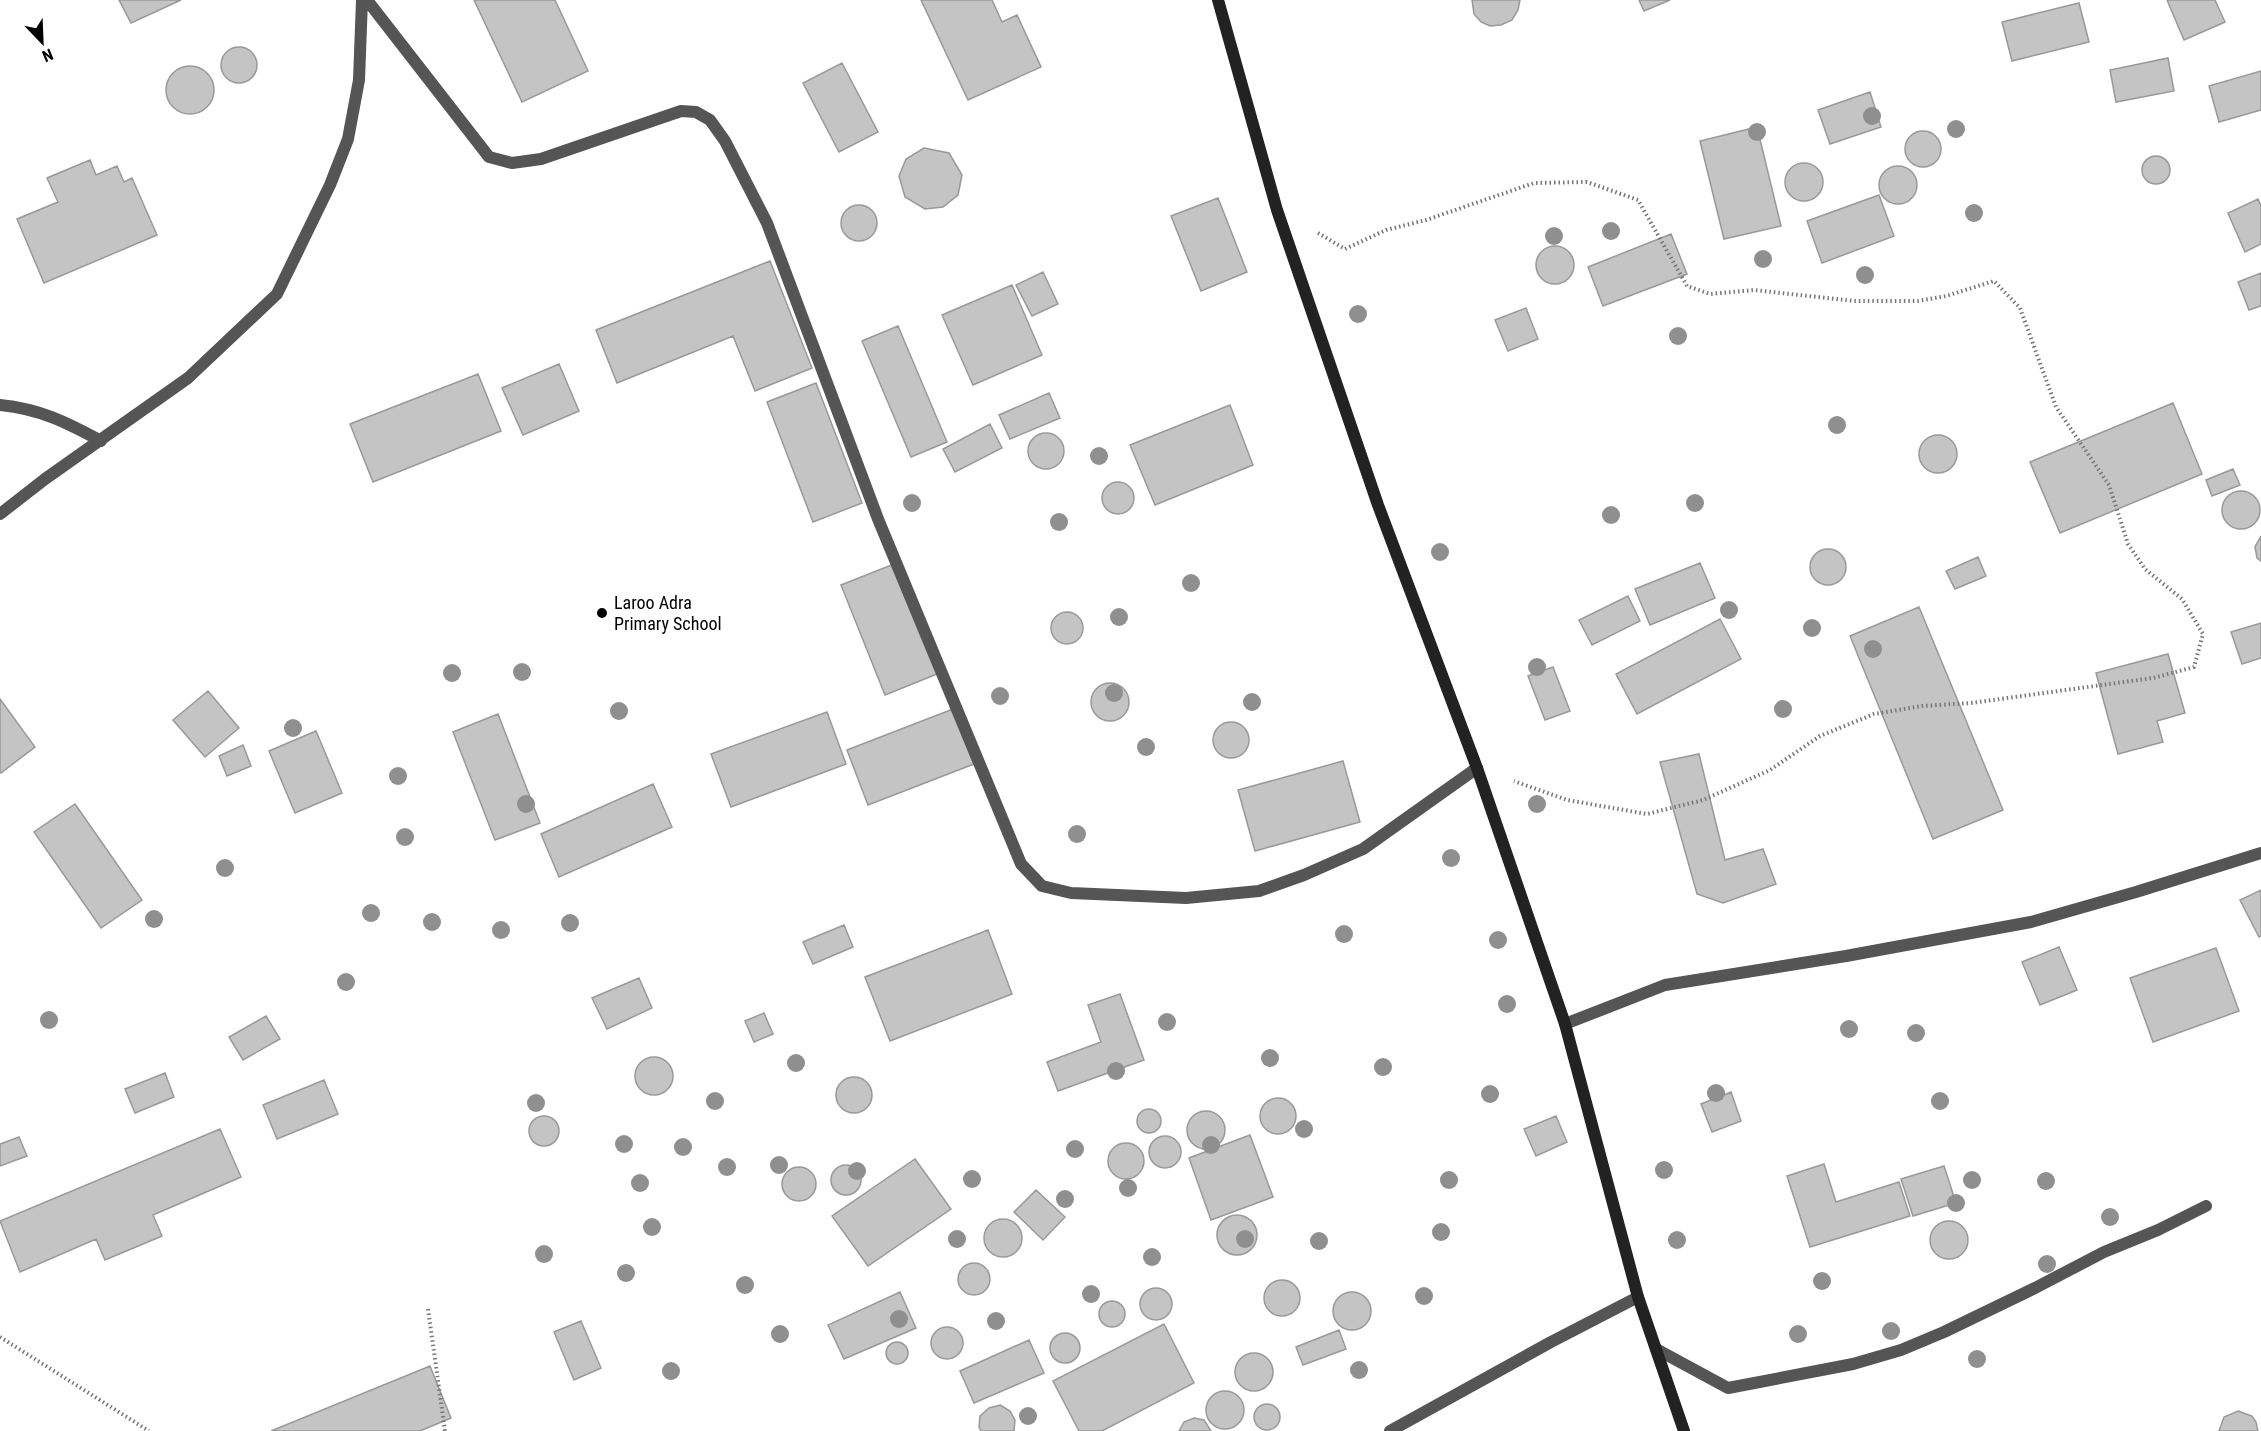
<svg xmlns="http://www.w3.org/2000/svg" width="2261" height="1431" viewBox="0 0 2261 1431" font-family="'Roboto Condensed',sans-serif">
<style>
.building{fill:#c4c4c4;stroke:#999;stroke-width:1.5}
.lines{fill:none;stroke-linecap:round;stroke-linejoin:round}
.path{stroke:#777;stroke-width:4;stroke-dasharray:1.5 3;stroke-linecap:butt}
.street{stroke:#555;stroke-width:12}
.secondary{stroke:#222;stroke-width:12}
.tree{fill:#8f8f8f}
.poi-dot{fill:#000;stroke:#fff;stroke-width:2}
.labels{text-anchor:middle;stroke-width:5;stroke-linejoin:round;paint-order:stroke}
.poi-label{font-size:18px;fill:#000;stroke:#fff;text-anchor:start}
</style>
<rect width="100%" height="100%" fill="#fff"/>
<!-- building -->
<path class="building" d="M 119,0 L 181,0 L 131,23 Z
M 474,0 L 555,0 L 588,71 L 522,102 Z
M 921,0 L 992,0 L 1002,22 L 1017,15 L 1041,67 L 968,100 Z
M 1472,0 L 1520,0 L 1518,10 L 1512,20 L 1501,25 L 1490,26 L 1481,22 L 1474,14 Z
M 1639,0 L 1670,0 L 1644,11 Z
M 2167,0 L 2215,0 L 2225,22 L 2184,40 Z
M 2079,3 L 2089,42 L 2012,61 L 2002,22 Z
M221 65a18 18 0 1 1 36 0a18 18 0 1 1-36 0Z
M 2168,58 L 2174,91 L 2116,102 L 2110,70 Z
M 842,63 L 878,132 L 839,152 L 803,83 Z
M166 90a24 24 0 1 1 48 0a24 24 0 1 1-48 0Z
M 2261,71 L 2261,110 L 2219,122 L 2209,86 Z
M 1870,92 L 1881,127 L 1830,144 L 1818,110 Z
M 1757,127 L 1781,226 L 1724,239 L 1700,141 Z
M1905 149a18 18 0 1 1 36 0a18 18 0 1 1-36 0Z
M 924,148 L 949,153 L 962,175 L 958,195 L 943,207 L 925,209 L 905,197 L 899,176 L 906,159 Z
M2142 170a14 14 0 1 1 28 0a14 14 0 1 1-28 0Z
M 90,160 L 96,175 L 117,166 L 124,182 L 132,178 L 157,235 L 44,283 L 17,219 L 58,202 L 47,178 Z
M1785 182a19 19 0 1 1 38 0a19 19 0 1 1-38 0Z
M1879 185a19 19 0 1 1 38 0a19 19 0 1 1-38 0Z
M 1879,195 L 1894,236 L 1822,263 L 1807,221 Z
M 1218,198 L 1247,272 L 1201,291 L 1171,216 Z
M 2258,199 L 2261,206 L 2261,244 L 2245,252 L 2228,213 Z
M841 223a18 18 0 1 1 36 0a18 18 0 1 1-36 0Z
M 1671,234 L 1687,274 L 1603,306 L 1588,267 Z
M1536 265a19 19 0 1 1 38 0a19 19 0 1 1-38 0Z
M 770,261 L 812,368 L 755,391 L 733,336 L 617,383 L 596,330 Z
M 1043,272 L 1058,304 L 1032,316 L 1016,285 Z
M 2261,273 L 2261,306 L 2249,310 L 2238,282 Z
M 1012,285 L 1042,355 L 973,385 L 942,315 Z
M 1526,308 L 1538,339 L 1508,351 L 1495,320 Z
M 898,326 L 947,442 L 911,457 L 862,341 Z
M 559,364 L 579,411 L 523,435 L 502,388 Z
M 478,374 L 501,431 L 373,482 L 350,424 Z
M 816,383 L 862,503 L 813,522 L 767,402 Z
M 1049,393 L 1060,418 L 1010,439 L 999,415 Z
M 2173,403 L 2202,474 L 2060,533 L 2030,462 Z
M 1230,405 L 1253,465 L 1155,505 L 1130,445 Z
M 990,424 L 1002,448 L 955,472 L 943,449 Z
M1028 451a18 18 0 1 1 36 0a18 18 0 1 1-36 0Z
M1919 454a19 19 0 1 1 38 0a19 19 0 1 1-38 0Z
M 2233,469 L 2240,485 L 2212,496 L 2206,480 Z
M1102 498a16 16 0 1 1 32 0a16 16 0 1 1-32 0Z
M2222 510a19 19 0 1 1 38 0a19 19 0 1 1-38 0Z
M 2261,536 L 2261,561 L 2257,558 L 2255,547 Z
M1810 567a18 18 0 1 1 36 0a18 18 0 1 1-36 0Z
M 1978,557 L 1986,576 L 1955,589 L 1946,571 Z
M 1700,563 L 1715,598 L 1650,625 L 1635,589 Z
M 894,564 L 937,674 L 885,695 L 841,585 Z
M 1628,596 L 1640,621 L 1592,645 L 1579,620 Z
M 1919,607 L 2003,810 L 1933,839 L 1850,636 Z
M1051 628a16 16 0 1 1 32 0a16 16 0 1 1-32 0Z
M 1720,619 L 1741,659 L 1637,714 L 1616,674 Z
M 2261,623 L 2261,658 L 2242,664 L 2231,632 Z
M 2168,654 L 2185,713 L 2157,721 L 2163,742 L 2118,754 L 2096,673 Z
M 1553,667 L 1570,711 L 1545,720 L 1528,676 Z
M1091 702a19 19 0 1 1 38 0a19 19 0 1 1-38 0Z
M 208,691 L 239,728 L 205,757 L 173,720 Z
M 0,699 L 35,747 L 1,773 L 0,772 Z
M 953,709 L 974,764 L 868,805 L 847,750 Z
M 827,712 L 846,764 L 731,807 L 711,754 Z
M 498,714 L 540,823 L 495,840 L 453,732 Z
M1213 740a18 18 0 1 1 36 0a18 18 0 1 1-36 0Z
M 316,731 L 342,793 L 295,813 L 269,751 Z
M 243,745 L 251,766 L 227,776 L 219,756 Z
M 1699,754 L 1725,860 L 1763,849 L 1776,884 L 1723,903 L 1697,894 L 1660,762 Z
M 1343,761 L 1360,822 L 1255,851 L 1238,790 Z
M 653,784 L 672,827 L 559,877 L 541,834 Z
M 75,804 L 142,900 L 101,928 L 34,832 Z
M 2261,890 L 2261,936 L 2259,937 L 2240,900 Z
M 844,925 L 853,947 L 813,964 L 803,942 Z
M 988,930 L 1012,994 L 890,1041 L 865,977 Z
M 2059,947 L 2077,990 L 2040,1005 L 2022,962 Z
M 2216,948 L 2239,1011 L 2153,1042 L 2130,978 Z
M 639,978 L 652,1008 L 607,1029 L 592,998 Z
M 1120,994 L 1144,1060 L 1058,1091 L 1047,1062 L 1101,1042 L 1088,1005 Z
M 764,1013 L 773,1034 L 754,1042 L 745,1021 Z
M 266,1016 L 280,1039 L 243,1060 L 229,1037 Z
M635 1076a19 19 0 1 1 38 0a19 19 0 1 1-38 0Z
M 165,1073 L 174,1097 L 135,1113 L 125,1089 Z
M836 1095a18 18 0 1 1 36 0a18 18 0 1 1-36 0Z
M 324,1080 L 338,1114 L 277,1139 L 263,1105 Z
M 1731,1092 L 1741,1121 L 1712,1132 L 1701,1104 Z
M1260 1116a18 18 0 1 1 36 0a18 18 0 1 1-36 0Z
M1137 1121a12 12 0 1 1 24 0a12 12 0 1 1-24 0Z
M1187 1130a19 19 0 1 1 38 0a19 19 0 1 1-38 0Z
M 1556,1116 L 1567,1142 L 1536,1156 L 1524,1129 Z
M529 1131a15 15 0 1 1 30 0a15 15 0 1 1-30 0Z
M 220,1129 L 241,1177 L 153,1215 L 162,1236 L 105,1260 L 96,1239 L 20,1272 L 0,1221 Z
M 1250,1135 L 1273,1197 L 1211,1220 L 1189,1158 Z
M1149 1152a16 16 0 1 1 32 0a16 16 0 1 1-32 0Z
M 19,1137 L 27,1156 L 0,1166 L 0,1144 Z
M1108 1161a18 18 0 1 1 36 0a18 18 0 1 1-36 0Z
M 915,1159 L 951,1209 L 868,1266 L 832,1216 Z
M 1824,1164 L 1836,1202 L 1899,1182 L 1910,1216 L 1810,1247 L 1787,1176 Z
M831 1180a15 15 0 1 1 30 0a15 15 0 1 1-30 0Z
M 1944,1166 L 1956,1203 L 1913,1216 L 1901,1179 Z
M782 1184a17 17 0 1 1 34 0a17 17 0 1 1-34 0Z
M 1036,1190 L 1065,1217 L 1043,1240 L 1014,1212 Z
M1217 1235a20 20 0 1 1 40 0a20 20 0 1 1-40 0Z
M984 1238a19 19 0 1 1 38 0a19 19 0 1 1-38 0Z
M1930 1240a19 19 0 1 1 38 0a19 19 0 1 1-38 0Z
M958 1279a16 16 0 1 1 32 0a16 16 0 1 1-32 0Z
M1264 1298a18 18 0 1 1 36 0a18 18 0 1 1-36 0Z
M1140 1304a16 16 0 1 1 32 0a16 16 0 1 1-32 0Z
M 900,1292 L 916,1328 L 844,1359 L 828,1325 Z
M1333 1311a19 19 0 1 1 38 0a19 19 0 1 1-38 0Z
M1099 1314a13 13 0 1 1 26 0a13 13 0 1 1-26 0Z
M 581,1321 L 601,1368 L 574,1380 L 554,1332 Z
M 1164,1324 L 1194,1383 L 1102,1431 L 1079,1431 L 1053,1381 Z
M931 1343a16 16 0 1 1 32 0a16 16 0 1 1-32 0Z
M 1339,1330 L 1346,1349 L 1303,1365 L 1296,1347 Z
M1050 1348a15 15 0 1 1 30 0a15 15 0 1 1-30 0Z
M 1029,1340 L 1044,1373 L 974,1403 L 960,1371 Z
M886 1353a11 11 0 1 1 22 0a11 11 0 1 1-22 0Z
M1235 1372a19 19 0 1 1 38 0a19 19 0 1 1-38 0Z
M 430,1366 L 451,1418 L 420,1431 L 271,1431 Z
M1206 1410a19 19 0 1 1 38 0a19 19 0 1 1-38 0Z
M1254 1417a13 13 0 1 1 26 0a13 13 0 1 1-26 0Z
M 1000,1405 L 1010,1411 L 1015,1420 L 1014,1431 L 981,1431 L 979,1427 L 980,1416 L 989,1408 Z
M 2238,1411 L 2252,1416 L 2256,1422 L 2258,1431 L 2219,1431 L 2224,1417 Z
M 1194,1418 L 1204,1420 L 1211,1431 L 1179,1431 L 1184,1422 Z"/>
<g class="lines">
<!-- path -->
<path class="path" d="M 1318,233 L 1345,249 L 1386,230 L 1426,220 L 1534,183 L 1587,182 L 1638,200 L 1687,286 L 1710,294 L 1754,290 L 1854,301 L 1918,301 L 1946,296 L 1994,281 L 2020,308 L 2056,407 L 2109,485 L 2128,544 L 2145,569 L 2182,599 L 2203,634 L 2194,667 L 2153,678 L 1971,703 L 1922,706 L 1874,714 L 1820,736 L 1770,770 L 1703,800 L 1647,814 L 1567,800 L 1514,781
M 428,1309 L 445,1431
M 0,1337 L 149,1431"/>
<!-- street -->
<path class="street" d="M 367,0 L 489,157 L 512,163 L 541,159 L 681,111 L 696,112 L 710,120 L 725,141 L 767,223 L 878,519 L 1014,847 L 1021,864 L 1042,886 L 1071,893 L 1186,898 L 1259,891 L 1304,875 L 1363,849 L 1477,768
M 0,405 C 40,409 66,422 101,441
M 0,514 L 45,479 L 188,378 L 277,294 L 330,185 L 348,139 L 359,80 L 362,0
M 1565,1024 L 1665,985 L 1846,956 L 2031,922 L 2136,892 L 2261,853
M 1656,1349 L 1728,1388 L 1853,1364 L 1901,1350 L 1944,1332 L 2035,1288 L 2104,1252 L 2158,1230 L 2206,1206
M 1390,1431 L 1551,1342 L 1638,1297"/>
<!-- secondary -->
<path class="secondary" d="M 1218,0 L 1277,210 L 1378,505 L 1477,768 L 1565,1024 L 1638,1297 L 1684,1431"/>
</g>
<!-- trees -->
<g class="tree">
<circle cx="1872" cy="116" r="9"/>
<circle cx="1956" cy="129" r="9"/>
<circle cx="1757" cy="132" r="9"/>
<circle cx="1974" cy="213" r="9"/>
<circle cx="1611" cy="231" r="9"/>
<circle cx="1554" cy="236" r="9"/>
<circle cx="1763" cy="259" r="9"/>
<circle cx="1865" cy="275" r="9"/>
<circle cx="1358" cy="314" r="9"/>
<circle cx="1678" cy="336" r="9"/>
<circle cx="1837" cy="425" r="9"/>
<circle cx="1099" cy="456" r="9"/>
<circle cx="912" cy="503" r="9"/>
<circle cx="1695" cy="503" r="9"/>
<circle cx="1611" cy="515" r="9"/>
<circle cx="1059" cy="522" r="9"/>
<circle cx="1440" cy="552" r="9"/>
<circle cx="1191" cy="583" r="9"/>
<circle cx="1729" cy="610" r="9"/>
<circle cx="1119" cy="617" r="9"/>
<circle cx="1812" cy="628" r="9"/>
<circle cx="1873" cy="649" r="9"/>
<circle cx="1537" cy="667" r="9"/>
<circle cx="522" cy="672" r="9"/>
<circle cx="452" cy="673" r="9"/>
<circle cx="1114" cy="693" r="9"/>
<circle cx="1000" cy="696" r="9"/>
<circle cx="1252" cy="702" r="9"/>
<circle cx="1783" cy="709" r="9"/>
<circle cx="619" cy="711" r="9"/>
<circle cx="293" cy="728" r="9"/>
<circle cx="1146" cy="747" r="9"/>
<circle cx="398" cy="776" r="9"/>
<circle cx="526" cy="804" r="9"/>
<circle cx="1537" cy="804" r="9"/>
<circle cx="1077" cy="834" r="9"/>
<circle cx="405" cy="837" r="9"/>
<circle cx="1451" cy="858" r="9"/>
<circle cx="225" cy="868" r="9"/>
<circle cx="371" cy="913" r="9"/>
<circle cx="154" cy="919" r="9"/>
<circle cx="432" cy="922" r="9"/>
<circle cx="570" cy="923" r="9"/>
<circle cx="501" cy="930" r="9"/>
<circle cx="1344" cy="934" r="9"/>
<circle cx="1498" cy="940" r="9"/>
<circle cx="346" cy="982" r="9"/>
<circle cx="1507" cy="1004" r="9"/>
<circle cx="49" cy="1020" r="9"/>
<circle cx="1167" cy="1022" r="9"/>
<circle cx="1849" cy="1029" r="9"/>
<circle cx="1916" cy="1033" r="9"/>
<circle cx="1270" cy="1058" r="9"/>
<circle cx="796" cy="1063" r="9"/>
<circle cx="1383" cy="1067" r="9"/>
<circle cx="1116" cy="1071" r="9"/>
<circle cx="1716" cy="1093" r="9"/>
<circle cx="1490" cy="1094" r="9"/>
<circle cx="715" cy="1101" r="9"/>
<circle cx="1940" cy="1101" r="9"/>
<circle cx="536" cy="1103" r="9"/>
<circle cx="1304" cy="1129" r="9"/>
<circle cx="624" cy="1144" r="9"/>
<circle cx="1211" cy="1145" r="9"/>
<circle cx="683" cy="1147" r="9"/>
<circle cx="1075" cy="1149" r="9"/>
<circle cx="779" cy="1165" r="9"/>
<circle cx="727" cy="1167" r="9"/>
<circle cx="1664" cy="1170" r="9"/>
<circle cx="857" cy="1171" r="9"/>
<circle cx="972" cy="1179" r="9"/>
<circle cx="1449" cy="1180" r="9"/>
<circle cx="1972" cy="1180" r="9"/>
<circle cx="2046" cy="1181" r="9"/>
<circle cx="640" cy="1183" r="9"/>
<circle cx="1128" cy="1188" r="9"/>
<circle cx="1065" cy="1199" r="9"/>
<circle cx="1956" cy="1203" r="9"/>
<circle cx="2110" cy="1217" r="9"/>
<circle cx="652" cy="1227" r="9"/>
<circle cx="1441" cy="1232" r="9"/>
<circle cx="957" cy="1239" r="9"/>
<circle cx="1245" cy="1239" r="9"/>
<circle cx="1677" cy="1240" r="9"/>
<circle cx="1319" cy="1241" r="9"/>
<circle cx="544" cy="1254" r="9"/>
<circle cx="1152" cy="1257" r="9"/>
<circle cx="2047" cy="1264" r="9"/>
<circle cx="626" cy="1273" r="9"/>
<circle cx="1822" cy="1281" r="9"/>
<circle cx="745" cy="1285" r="9"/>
<circle cx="1091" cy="1294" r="9"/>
<circle cx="1424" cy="1296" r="9"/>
<circle cx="899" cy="1319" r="9"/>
<circle cx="996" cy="1321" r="9"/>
<circle cx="1891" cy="1331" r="9"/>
<circle cx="780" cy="1334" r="9"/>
<circle cx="1798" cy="1334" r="9"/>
<circle cx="1977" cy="1359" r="9"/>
<circle cx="1359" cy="1370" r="9"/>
<circle cx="671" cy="1371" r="9"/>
<circle cx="1028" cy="1416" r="9"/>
</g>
<!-- markers -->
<circle class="poi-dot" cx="602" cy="613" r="6"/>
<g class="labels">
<!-- poi labels -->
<g class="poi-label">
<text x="614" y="609">Laroo Adra<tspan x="614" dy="21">Primary School</tspan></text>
</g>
</g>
<!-- north arrow -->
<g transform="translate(42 42) rotate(157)" stroke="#ffffff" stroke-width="4.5" paint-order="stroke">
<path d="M0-4.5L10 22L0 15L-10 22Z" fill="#000000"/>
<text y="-9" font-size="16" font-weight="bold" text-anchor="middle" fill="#000000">N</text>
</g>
</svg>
